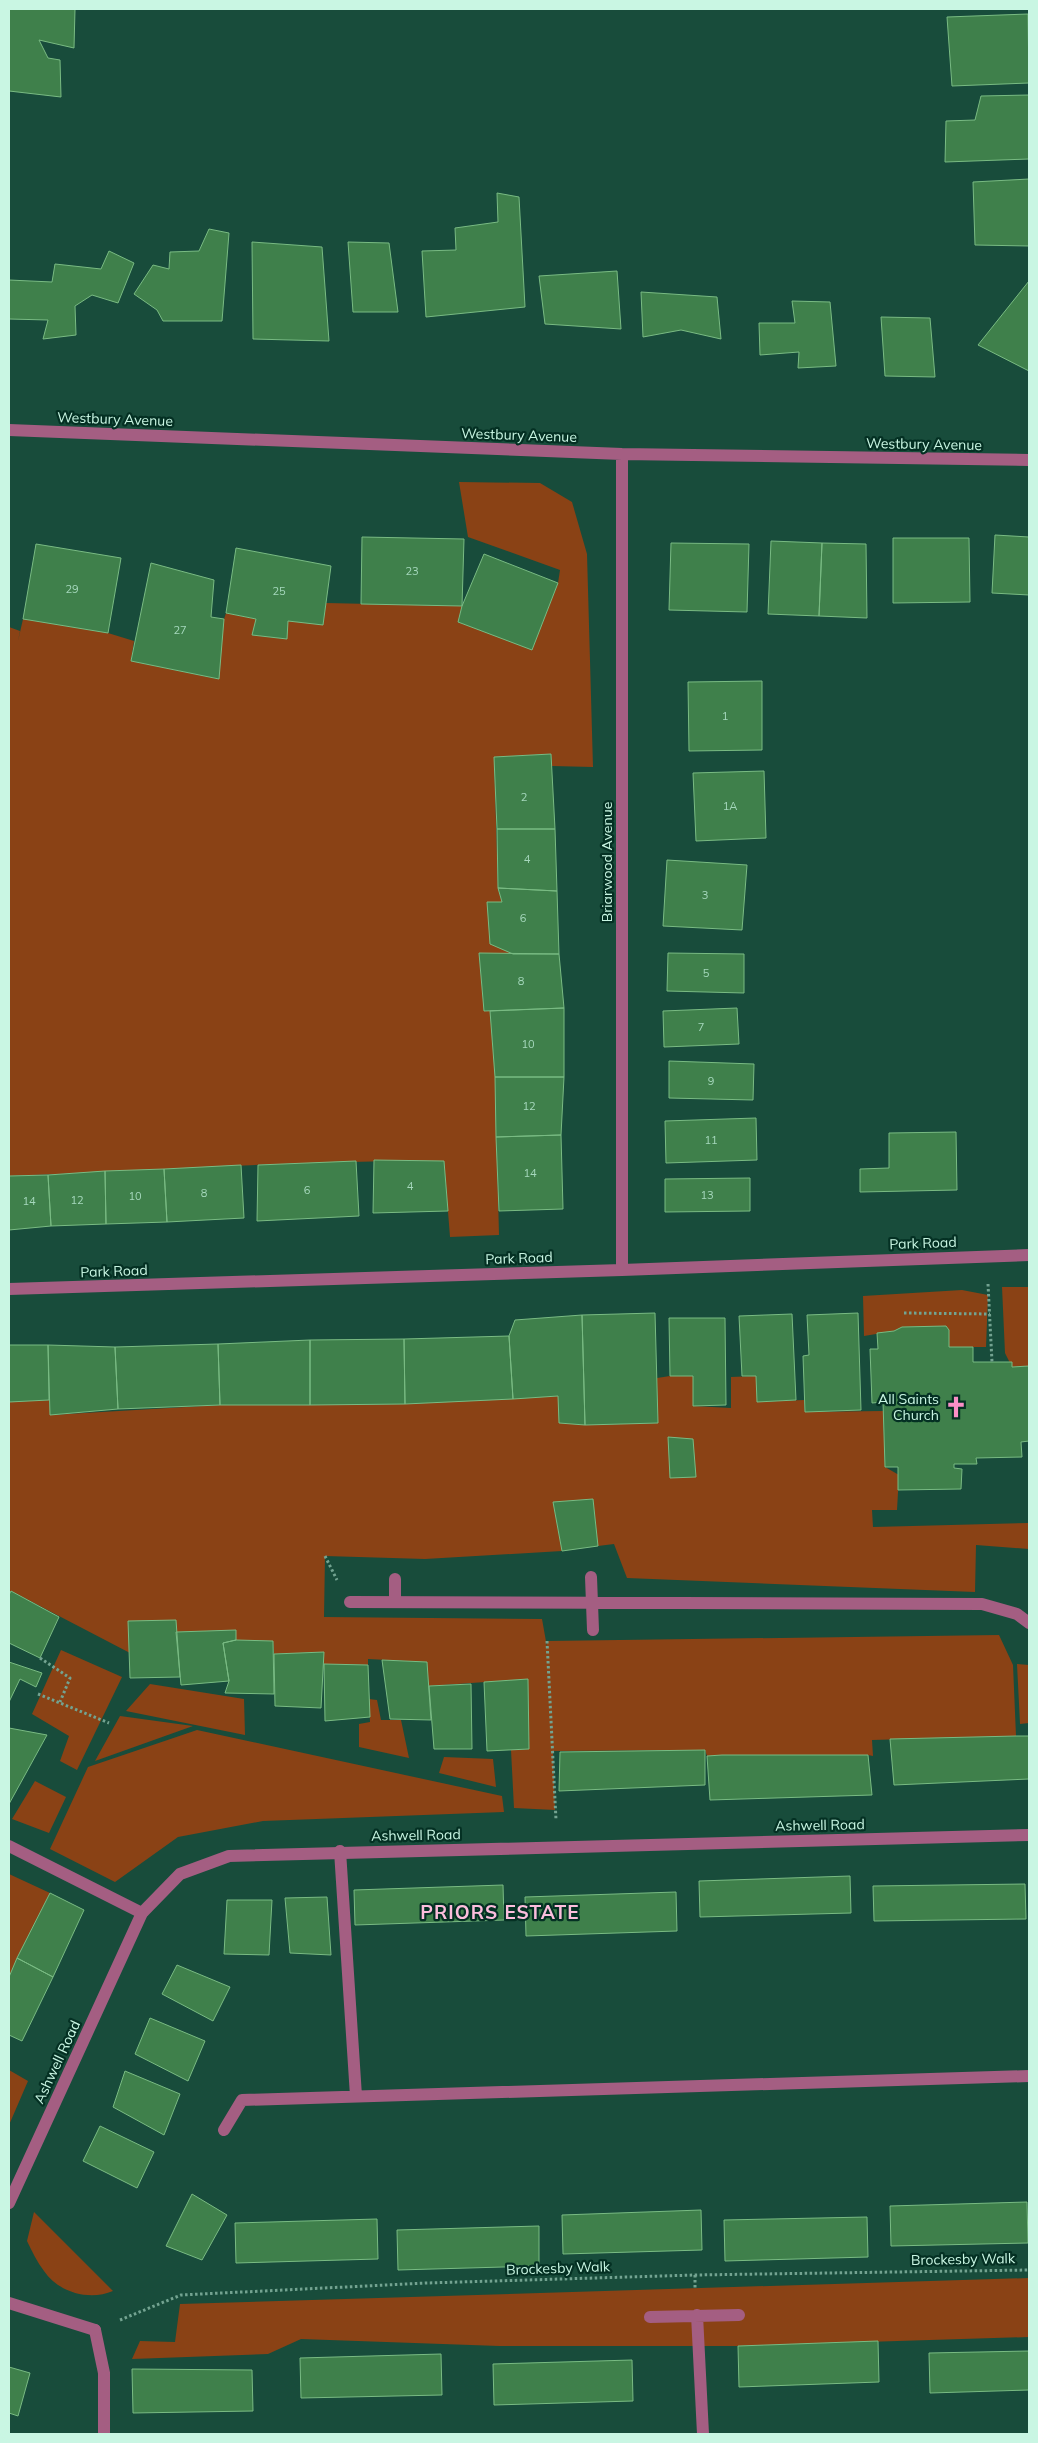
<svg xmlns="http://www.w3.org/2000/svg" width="1038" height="2443" viewBox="0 0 1038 2443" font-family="Mulish,sans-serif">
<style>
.green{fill:#8a4215}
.building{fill:#3f804b;stroke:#79bb83}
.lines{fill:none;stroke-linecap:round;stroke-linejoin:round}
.path{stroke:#73a391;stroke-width:3;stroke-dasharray:2.5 2.5;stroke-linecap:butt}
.service{stroke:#a45e82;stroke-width:12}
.minor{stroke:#a45e82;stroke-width:12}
.labels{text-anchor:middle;stroke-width:4.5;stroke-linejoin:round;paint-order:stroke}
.number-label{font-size:11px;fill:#a6d8bd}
.street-label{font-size:14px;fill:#c9f6e3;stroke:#043023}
.poi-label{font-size:14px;fill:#c9f6e3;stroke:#043023;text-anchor:end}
.district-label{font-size:19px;font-weight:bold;letter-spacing:1px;fill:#fcbedc;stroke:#043023}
</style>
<rect width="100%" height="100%" fill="#184c3b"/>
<!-- green -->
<path class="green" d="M 459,482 L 540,483 L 572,502 L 587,554 L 593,767 L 552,766 L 551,754 L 494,757 L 498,888 L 502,902 L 490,943 L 513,954 L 479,954 L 484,1011 L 490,1011 L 495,1076 L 499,1235 L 450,1237 L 444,1161 C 299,1160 154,1171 9,1176 L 9,627 L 20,631 L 18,641 L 23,619 L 108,633 L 134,641 L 131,661 L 218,679 L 224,619 L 226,613 L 256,619 L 252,635 L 286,639 L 288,621 L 323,624 L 326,603 L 462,606 L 458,622 L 532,649 L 558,583 L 560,570 L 468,537 Z
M 1002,1287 L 1029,1287 L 1029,1366 L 1012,1367 L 1005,1353 Z
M 962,1290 L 988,1295 L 986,1347 L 949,1347 L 949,1330 L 946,1326 L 902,1327 L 894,1331 L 864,1336 L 863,1296 Z
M 670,1376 L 693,1376 L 693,1406 L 731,1408 L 731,1377 L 756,1376 L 758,1402 L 804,1400 L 805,1412 L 883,1411 L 885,1467 L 899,1475 L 897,1510 L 872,1510 L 873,1527 L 1029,1523 L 1029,1549 L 976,1545 L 975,1592 L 627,1578 L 614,1544 L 598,1546 L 593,1499 L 553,1502 L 562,1551 L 425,1559 L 325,1556 L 324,1617 L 542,1619 L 547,1647 L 547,1641 L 999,1635 L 1013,1665 L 1016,1736 L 872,1740 L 873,1756 L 868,1755 L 707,1756 L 705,1750 L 553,1751 L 555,1810 L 514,1808 L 511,1750 L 529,1749 L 528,1679 L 429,1686 L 426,1662 L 368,1659 L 368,1665 L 324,1664 L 323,1652 L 274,1654 L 273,1641 L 236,1640 L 235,1630 L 176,1632 L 130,1653 L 11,1591 L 9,1595 L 9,1402 L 49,1400 L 51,1415 L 220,1405 L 405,1404 L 558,1396 L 585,1425 L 658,1423 L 657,1378 Z
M 61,1650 L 122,1677 L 77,1770 L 60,1761 L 69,1736 L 32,1714 Z
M 1017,1664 L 1029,1665 L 1029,1723 L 1020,1724 Z
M 150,1684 L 244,1699 L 245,1735 L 126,1711 Z
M 369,1699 L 377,1700 L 381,1720 L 401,1720 L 409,1758 L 359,1747 L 359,1724 L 370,1722 Z
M 120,1716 L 193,1726 L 95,1761 Z
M 197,1730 L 502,1796 L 504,1812 L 263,1821 L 178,1837 L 115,1882 L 50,1849 L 88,1767 Z
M 444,1757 L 493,1759 L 496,1787 L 439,1773 Z
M 35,1781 L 66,1797 L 49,1833 L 12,1819 Z
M 9,1874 L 50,1893 L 9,1977 Z
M 9,2070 L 28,2081 L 9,2125 Z
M 34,2212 L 113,2291 C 90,2301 59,2293 44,2271 C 37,2262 32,2251 27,2241 Z
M 1029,2278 L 1029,2337 L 738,2346 L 499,2346 L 301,2339 L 268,2354 L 132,2359 L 140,2341 L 175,2342 L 180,2304 Z"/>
<!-- building -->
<path class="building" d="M 9,9 L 75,9 L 74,48 L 39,40 L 48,58 L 60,60 L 61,97 L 9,91 Z
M 1028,14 L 1029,83 L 952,86 L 947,17 Z
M 1029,95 L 1029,159 L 945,162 L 946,121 L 975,120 L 981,96 Z
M 1029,179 L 1029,246 L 975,245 L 973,182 Z
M 497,193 L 519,197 L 525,307 L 426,317 L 422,251 L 456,250 L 455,228 L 498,222 Z
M 209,229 L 229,233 L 222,321 L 163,321 L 157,310 L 134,294 L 153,265 L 169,269 L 170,252 L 199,251 Z
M 252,242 L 322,247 L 329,341 L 253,339 Z
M 348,242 L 389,243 L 398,312 L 353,312 Z
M 109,251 L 134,263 L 118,303 L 92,295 L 75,306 L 76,335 L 43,339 L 48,320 L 9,319 L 9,280 L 52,282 L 55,264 L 101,269 Z
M 617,271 L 621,329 L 545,324 L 539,276 Z
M 1029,281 L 1029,371 L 978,345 Z
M 641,292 L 717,297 L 721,339 L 681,330 L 643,337 Z
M 792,301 L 830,302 L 836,366 L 798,368 L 799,352 L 760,355 L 759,323 L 795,323 Z
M 881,317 L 930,318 L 935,377 L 885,376 Z
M 995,535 L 1029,537 L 1029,595 L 992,593 Z
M 362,537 L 464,539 L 462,606 L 361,604 Z
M 893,538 L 969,538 L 970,602 L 893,603 Z
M 771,541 L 822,543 L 819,616 L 768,614 Z
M 671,543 L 749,544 L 747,612 L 669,610 Z
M 822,543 L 866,544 L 867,618 L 819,616 Z
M 36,544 L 121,558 L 108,633 L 23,619 Z
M 236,548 L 331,566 L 323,625 L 288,621 L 287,639 L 252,635 L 256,619 L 226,613 Z
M 484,554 L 558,583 L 532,650 L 458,622 L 462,606 Z
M 151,563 L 214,580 L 211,617 L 224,619 L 219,679 L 131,661 Z
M 762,681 L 762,750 L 689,751 L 688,682 Z
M 551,754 L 555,829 L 497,829 L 494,757 Z
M 764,771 L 766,838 L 696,841 L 693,773 Z
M 497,829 L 555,829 L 557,891 L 498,888 Z
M 667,860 L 747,865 L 742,930 L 663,926 Z
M 498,888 L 557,891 L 559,954 L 513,954 L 490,944 L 487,902 L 502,902 Z
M 479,953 L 559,954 L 564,1008 L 484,1011 Z
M 668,953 L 744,954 L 744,993 L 667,991 Z
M 564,1008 L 564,1077 L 495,1077 L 490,1011 Z
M 737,1008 L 739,1044 L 664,1047 L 663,1011 Z
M 669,1061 L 754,1064 L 753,1100 L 669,1098 Z
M 495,1077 L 564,1077 L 561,1135 L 496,1137 Z
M 756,1118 L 757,1160 L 666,1163 L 665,1121 Z
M 956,1132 L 957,1190 L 860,1192 L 860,1169 L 889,1168 L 889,1133 Z
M 561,1135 L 563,1209 L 499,1211 L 496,1137 Z
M 374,1160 L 444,1161 L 448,1211 L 373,1213 Z
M 356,1161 L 359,1216 L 257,1221 L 258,1165 Z
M 241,1165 L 244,1218 L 167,1222 L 164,1169 Z
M 164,1169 L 167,1222 L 106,1224 L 105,1171 Z
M 105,1171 L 106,1224 L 51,1226 L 48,1175 Z
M 48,1175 L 51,1226 L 9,1230 L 9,1176 Z
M 750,1178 L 750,1211 L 665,1212 L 665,1179 Z
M 655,1313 L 658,1423 L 585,1425 L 582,1315 Z
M 858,1313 L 861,1410 L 805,1412 L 803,1356 L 809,1355 L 807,1315 Z
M 792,1314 L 796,1400 L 757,1402 L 756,1376 L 742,1376 L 739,1316 Z
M 582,1315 L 585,1425 L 559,1423 L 558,1396 L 513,1399 L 509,1336 L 515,1320 Z
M 669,1318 L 725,1318 L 726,1405 L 693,1406 L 693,1376 L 670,1376 Z
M 946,1326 L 949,1330 L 949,1347 L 973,1347 L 973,1362 L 1012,1362 L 1012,1367 L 1029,1366 L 1029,1441 L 1021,1442 L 1022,1457 L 976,1458 L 977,1464 L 954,1464 L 954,1468 L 962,1469 L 961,1489 L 898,1490 L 898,1467 L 885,1467 L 883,1402 L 872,1403 L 870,1349 L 878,1349 L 877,1333 L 894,1331 L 902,1327 Z
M 509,1336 L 513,1399 L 405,1404 L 404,1339 Z
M 404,1339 L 405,1404 L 310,1405 L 310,1340 Z
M 310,1340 L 310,1405 L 220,1405 L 218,1344 Z
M 218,1344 L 220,1405 L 118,1409 L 115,1347 Z
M 9,1345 L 48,1345 L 49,1400 L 9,1402 Z
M 48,1345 L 115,1347 L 118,1409 L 50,1415 Z
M 668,1437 L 693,1439 L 696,1477 L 670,1478 Z
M 593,1499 L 598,1546 L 562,1551 L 553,1502 Z
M 11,1591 L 59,1617 L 40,1658 L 9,1643 L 9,1595 Z
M 176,1620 L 180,1677 L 130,1678 L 128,1621 Z
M 236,1630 L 236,1640 L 223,1643 L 229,1681 L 181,1685 L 176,1632 Z
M 236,1640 L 273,1641 L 274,1694 L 225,1693 L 229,1681 L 223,1643 Z
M 324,1652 L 321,1708 L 275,1706 L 274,1654 Z
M 382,1660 L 427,1662 L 431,1720 L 390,1719 Z
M 9,1662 L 42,1673 L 36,1687 L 20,1679 L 9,1702 Z
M 324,1664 L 368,1665 L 370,1717 L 325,1721 Z
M 528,1679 L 529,1749 L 487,1751 L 484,1682 Z
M 471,1684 L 472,1749 L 434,1749 L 429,1686 Z
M 9,1728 L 47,1735 L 9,1804 Z
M 1016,1736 L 1029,1736 L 1029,1779 L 894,1785 L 890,1739 Z
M 705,1750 L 705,1785 L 559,1791 L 560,1752 Z
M 722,1755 L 868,1755 L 872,1795 L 710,1800 L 707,1756 Z
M 850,1876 L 851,1913 L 700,1917 L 699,1881 Z
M 1025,1884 L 1026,1919 L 874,1921 L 873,1886 Z
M 503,1885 L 504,1920 L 355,1925 L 354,1890 Z
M 676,1892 L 677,1931 L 526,1936 L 525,1897 Z
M 50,1893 L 84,1910 L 53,1977 L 17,1958 Z
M 327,1897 L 331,1955 L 290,1953 L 285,1898 Z
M 227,1900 L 272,1900 L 269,1955 L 224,1954 Z
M 17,1958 L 53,1977 L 22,2041 L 9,2035 L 9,1977 Z
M 177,1965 L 230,1987 L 213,2021 L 162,1994 Z
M 150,2018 L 205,2041 L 188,2081 L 135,2054 Z
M 125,2071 L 180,2094 L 164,2135 L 113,2107 Z
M 100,2126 L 154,2152 L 137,2188 L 83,2161 Z
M 192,2194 L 227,2215 L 202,2260 L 166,2246 Z
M 1027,2202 L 1028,2243 L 891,2246 L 890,2206 Z
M 701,2210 L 702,2250 L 563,2254 L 562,2215 Z
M 867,2217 L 868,2257 L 725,2261 L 724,2220 Z
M 377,2219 L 378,2259 L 236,2263 L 235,2223 Z
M 539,2226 L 539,2266 L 398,2270 L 397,2230 Z
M 878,2341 L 879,2382 L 739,2387 L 738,2346 Z
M 1029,2351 L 1029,2390 L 930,2393 L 929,2353 Z
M 441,2354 L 442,2395 L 301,2398 L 300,2358 Z
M 632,2360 L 633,2401 L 494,2405 L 493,2364 Z
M 9,2367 L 30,2373 L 18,2416 L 9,2413 Z
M 132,2369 L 252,2370 L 253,2411 L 133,2413 Z"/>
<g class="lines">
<!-- path -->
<path class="path" d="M 988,1284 L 992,1362
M 904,1313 L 990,1314
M 325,1556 L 337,1580
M 547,1641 L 556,1820
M 40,1658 L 70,1678 L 60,1702
M 38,1694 L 109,1723
M 695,2275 L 695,2290
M 120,2320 L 181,2295 L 427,2283 L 695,2275 L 1029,2270"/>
<!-- service -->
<path class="service" d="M 591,1577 L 593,1630
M 350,1602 L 982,1604 L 1017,1614 L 1029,1623
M 395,1602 L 395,1579
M 9,1846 L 142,1913
M 340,1851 L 356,2096
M 224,2130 L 242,2100 L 1029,2076
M 697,2315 L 703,2434
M 650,2317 L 739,2315
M 95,2330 L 104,2373 L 104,2434"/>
<!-- minor -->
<path class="minor" d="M 9,430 L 622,454 L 1029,460
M 622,454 L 622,1270
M 9,1289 L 622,1270 L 1029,1255
M 9,2203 L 142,1913 L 180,1874 L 229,1856 L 1029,1835
M 9,2303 L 95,2330"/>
</g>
<!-- icons -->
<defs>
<g id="church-bare" transform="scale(1.725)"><path d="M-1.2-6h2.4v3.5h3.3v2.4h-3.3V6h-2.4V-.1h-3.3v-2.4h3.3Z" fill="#fa8fc7" stroke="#043023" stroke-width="2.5" paint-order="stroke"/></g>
</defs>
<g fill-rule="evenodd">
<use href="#church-bare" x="956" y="1407"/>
</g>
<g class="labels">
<!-- number labels -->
<g class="number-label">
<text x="412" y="575">23</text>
<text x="72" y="593">29</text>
<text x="279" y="595">25</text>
<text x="180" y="634">27</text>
<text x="725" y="720">1</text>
<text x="524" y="801">2</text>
<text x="730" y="810">1A</text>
<text x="527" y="863">4</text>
<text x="705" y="899">3</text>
<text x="523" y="922">6</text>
<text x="706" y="977">5</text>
<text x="521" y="985">8</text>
<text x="701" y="1031">7</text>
<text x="528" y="1048">10</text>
<text x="711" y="1085">9</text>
<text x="529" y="1110">12</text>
<text x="711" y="1144">11</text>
<text x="530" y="1177">14</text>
<text x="410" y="1190">4</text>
<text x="307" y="1194">6</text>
<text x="204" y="1197">8</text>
<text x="707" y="1199">13</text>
<text x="135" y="1200">10</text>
<text x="77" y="1204">12</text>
<text x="29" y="1205">14</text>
</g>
<!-- street labels -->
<g class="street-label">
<text transform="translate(115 419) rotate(2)" y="5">Westbury Avenue</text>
<text transform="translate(519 435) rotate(2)" y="5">Westbury Avenue</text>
<text transform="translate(924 444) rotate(1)" y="5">Westbury Avenue</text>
<text transform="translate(607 862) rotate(-90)" y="5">Briarwood Avenue</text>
<text transform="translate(923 1243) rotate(-2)" y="5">Park Road</text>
<text transform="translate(519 1258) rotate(-2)" y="5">Park Road</text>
<text transform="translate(114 1271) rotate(-2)" y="5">Park Road</text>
<text transform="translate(820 1825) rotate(-1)" y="5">Ashwell Road</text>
<text transform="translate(416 1835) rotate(-1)" y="5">Ashwell Road</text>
<text transform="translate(57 2062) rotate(-65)" y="5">Ashwell Road</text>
<text transform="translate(963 2259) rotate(-1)" y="5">Brockesby Walk</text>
<text transform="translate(558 2268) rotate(-2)" y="5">Brockesby Walk</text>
</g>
<!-- poi labels -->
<g class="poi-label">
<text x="939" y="1404">All Saints<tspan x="939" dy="16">Church</tspan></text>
</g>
<!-- district labels -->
<g class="district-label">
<text x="500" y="1919">PRIORS ESTATE</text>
</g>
</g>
<!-- border -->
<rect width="1038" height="2443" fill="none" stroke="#c9f6e3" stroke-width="20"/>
</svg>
